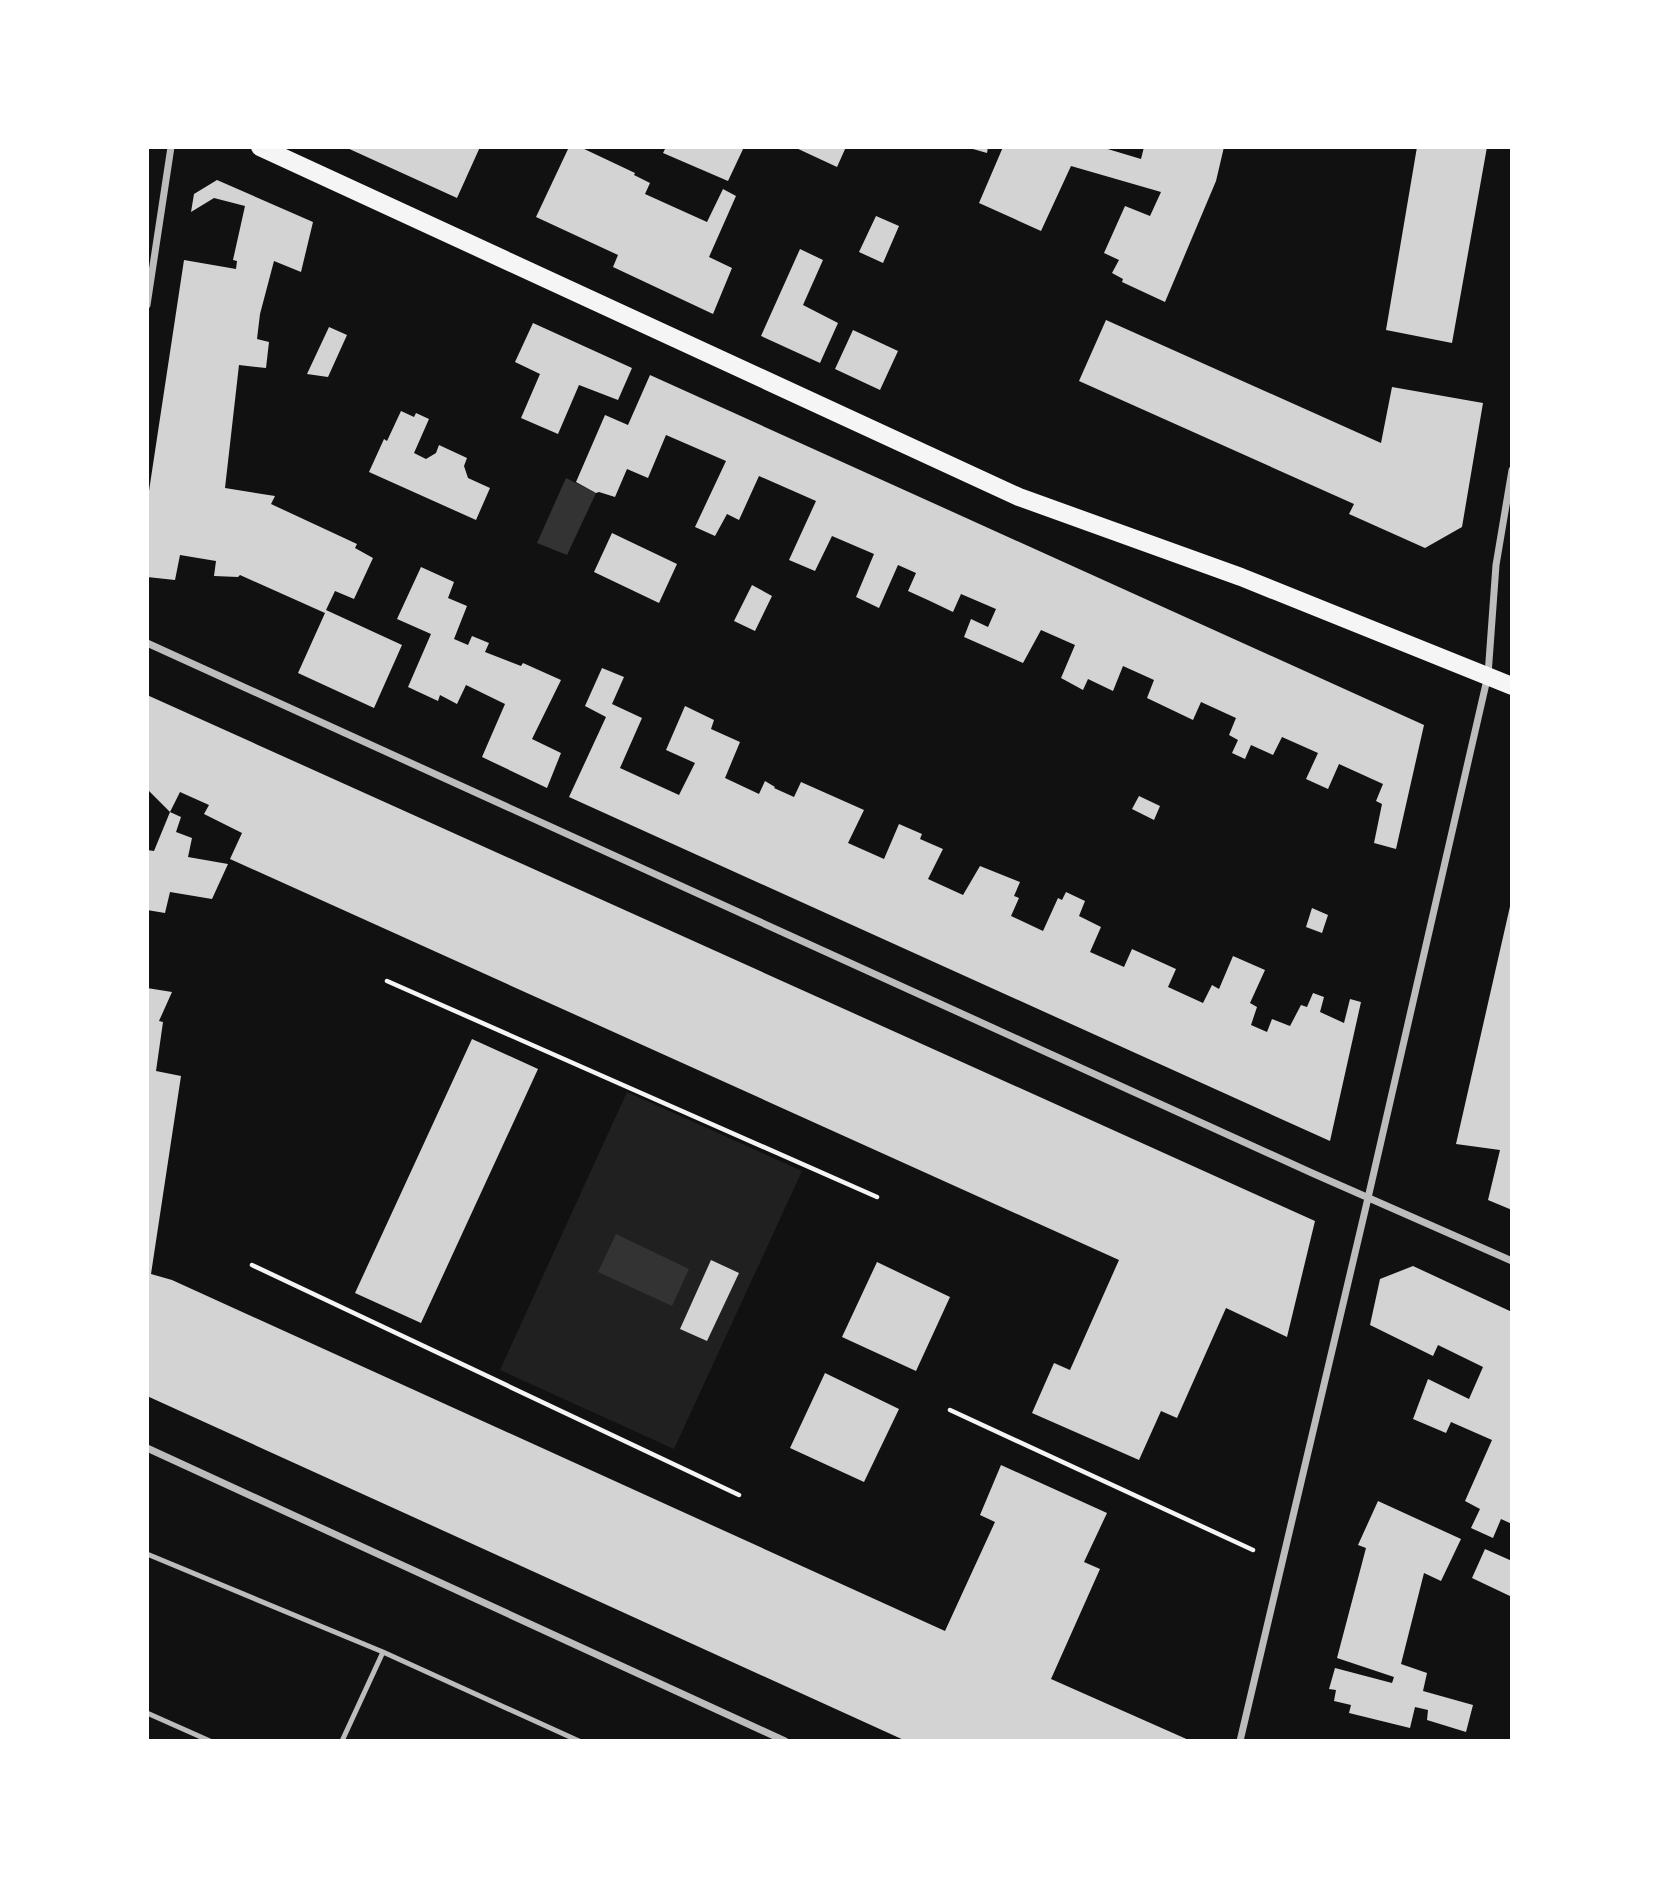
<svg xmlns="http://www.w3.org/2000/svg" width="1659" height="1888" viewBox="0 0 1659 1888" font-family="Poppins,sans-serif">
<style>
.green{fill:#202020}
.water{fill:#333}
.building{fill:#d3d3d3}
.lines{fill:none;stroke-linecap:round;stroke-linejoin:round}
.path{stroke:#f5f5f5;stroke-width:4.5}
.service{stroke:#bcbcbc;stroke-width:5}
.minor{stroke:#bcbcbc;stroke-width:7}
.primary{stroke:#f5f5f5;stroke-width:18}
</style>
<rect width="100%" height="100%" fill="#111"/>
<!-- green -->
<path class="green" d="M 627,1092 L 802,1171 L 674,1449 L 500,1370 Z"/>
<!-- water -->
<path class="water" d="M 566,478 L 596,493 L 567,555 L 537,543 Z
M 616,1234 L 689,1269 L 672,1306 L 598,1272 Z"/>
<!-- building -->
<path class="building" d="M 345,147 L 480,147 L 457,198 Z
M 569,147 L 580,147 L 635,173 L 634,175 L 650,183 L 645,194 L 707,222 L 723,189 L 736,196 L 709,257 L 732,268 L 713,314 L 613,267 L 618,255 L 536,217 Z
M 666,147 L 744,147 L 728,181 L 663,153 Z
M 794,147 L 846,147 L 837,167 Z
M 966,147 L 988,147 L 987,153 Z
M 1003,147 L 1101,147 L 1141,159 L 1144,147 L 1224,147 L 1216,181 L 1165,302 L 1122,282 L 1123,279 L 1112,273 L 1119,260 L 1104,253 L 1125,206 L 1150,216 L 1161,192 L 1071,166 L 1041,231 L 979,203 Z
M 1417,147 L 1487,147 L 1452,343 L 1386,330 Z
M 217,180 L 313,222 L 301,272 L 274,261 L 260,314 L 257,339 L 269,342 L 266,368 L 239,365 L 225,488 L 275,496 L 271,504 L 357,544 L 355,548 L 373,558 L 354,599 L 335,591 L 326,610 L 402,645 L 374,708 L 298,673 L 325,613 L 240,575 L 238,577 L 214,576 L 216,561 L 180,555 L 175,580 L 147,577 L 147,504 L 184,260 L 236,269 L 237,261 L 233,260 L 245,206 L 214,198 L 191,212 L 194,194 Z
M 876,216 L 899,226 L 883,263 L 859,252 Z
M 800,249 L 823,260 L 803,305 L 838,323 L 820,363 L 761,336 Z
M 1106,320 L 1381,443 L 1392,387 L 1483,403 L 1462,527 L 1425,548 L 1349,514 L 1354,504 L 1079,381 Z
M 533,323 L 632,368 L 618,400 L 579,385 L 558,434 L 521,418 L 540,374 L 515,362 Z
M 329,327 L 347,335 L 328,377 L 307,374 Z
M 853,330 L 898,351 L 880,390 L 835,369 Z
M 650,375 L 1424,725 L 1396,849 L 1374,843 L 1382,804 L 1376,801 L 1383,784 L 1339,764 L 1328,789 L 1306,779 L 1318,753 L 1282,737 L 1273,755 L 1251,745 L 1245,759 L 1232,753 L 1238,740 L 1229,735 L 1236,718 L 1201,702 L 1193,720 L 1147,698 L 1154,680 L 1123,666 L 1113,691 L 1088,679 L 1083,690 L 1061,678 L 1075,645 L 1041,630 L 1023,663 L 964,637 L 971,619 L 988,627 L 996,609 L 961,594 L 953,612 L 930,601 L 908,591 L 916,573 L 898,565 L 879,608 L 856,597 L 874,554 L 832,536 L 815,571 L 789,560 L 816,501 L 759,476 L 739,520 L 727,514 L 715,536 L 695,527 L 726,461 L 666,435 L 648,478 L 627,469 L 615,497 L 599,492 L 596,493 L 576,482 L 605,415 L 628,425 Z
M 401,411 L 414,417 L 416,413 L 429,419 L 414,453 L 426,459 L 436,453 L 439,445 L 467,458 L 464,466 L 468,478 L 490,488 L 476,520 L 369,472 L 384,439 L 387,441 Z
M 612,533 L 677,564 L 659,603 L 594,572 Z
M 421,567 L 454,582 L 448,598 L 467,606 L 454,639 L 468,645 L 472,636 L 489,643 L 485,652 L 521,666 L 523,663 L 561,680 L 532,739 L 561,753 L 547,788 L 482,757 L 505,704 L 466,685 L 457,704 L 440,695 L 438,701 L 408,687 L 431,634 L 397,619 Z
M 752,585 L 772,596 L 755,631 L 734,621 Z
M 602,668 L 624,677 L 612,704 L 642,718 L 620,768 L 679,795 L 695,763 L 666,750 L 685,706 L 714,720 L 711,729 L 740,742 L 725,778 L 759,794 L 765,781 L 775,787 L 774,788 L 794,797 L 801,782 L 864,810 L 848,843 L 884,859 L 899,824 L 922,834 L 920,839 L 943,849 L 928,879 L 963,895 L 980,866 L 1020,882 L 1014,896 L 1019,898 L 1011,916 L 1043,931 L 1058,898 L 1062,900 L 1066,892 L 1085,901 L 1079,916 L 1101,927 L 1090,952 L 1124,967 L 1132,949 L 1176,969 L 1168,987 L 1203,1003 L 1212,985 L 1219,989 L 1233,956 L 1265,970 L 1250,1003 L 1257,1007 L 1251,1025 L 1267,1032 L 1272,1019 L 1290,1026 L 1301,1005 L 1307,1007 L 1313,993 L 1324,997 L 1320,1012 L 1344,1023 L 1350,999 L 1361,1002 L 1330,1141 L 569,797 L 606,717 L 585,706 Z
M 147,695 L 1315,1221 L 1287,1337 L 1226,1308 L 1177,1418 L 1161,1411 L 1139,1460 L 1032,1413 L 1054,1363 L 1070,1370 L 1119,1260 L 230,859 L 242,833 L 204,814 L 209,805 L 180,792 L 170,812 L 147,789 Z
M 1139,796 L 1160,806 L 1154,820 L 1132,809 Z
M 170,812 L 181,817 L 176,832 L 192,838 L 188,857 L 228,864 L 212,899 L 170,892 L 165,913 L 147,910 L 147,850 L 154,851 Z
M 1511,902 L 1512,902 L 1512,1210 L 1488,1200 L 1500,1150 L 1456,1144 Z
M 1312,908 L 1328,915 L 1322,933 L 1306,927 Z
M 147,988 L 172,992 L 159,1021 L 163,1022 L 156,1071 L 181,1076 L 151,1274 L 172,1280 L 945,1631 L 995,1522 L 980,1515 L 1001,1465 L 1107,1513 L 1084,1562 L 1100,1569 L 1051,1679 L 1191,1741 L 906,1741 L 147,1396 Z
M 472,1039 L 538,1069 L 421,1323 L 355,1293 Z
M 711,1260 L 739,1273 L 707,1341 L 680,1329 Z
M 877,1262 L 950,1297 L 916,1371 L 842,1337 Z
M 1413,1266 L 1512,1312 L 1512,1524 L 1501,1519 L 1493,1538 L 1471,1528 L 1480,1509 L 1465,1501 L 1492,1440 L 1451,1422 L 1446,1433 L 1413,1419 L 1428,1379 L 1469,1399 L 1483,1367 L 1438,1345 L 1433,1356 L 1370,1325 L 1380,1279 Z
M 825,1373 L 899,1409 L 864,1482 L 790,1448 Z
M 1378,1501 L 1461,1539 L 1441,1581 L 1424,1573 L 1401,1664 L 1427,1673 L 1423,1691 L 1473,1705 L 1466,1732 L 1427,1720 L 1428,1710 L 1415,1707 L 1410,1728 L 1349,1713 L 1351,1705 L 1334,1701 L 1336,1690 L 1329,1689 L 1335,1668 L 1392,1683 L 1394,1677 L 1337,1658 L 1366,1548 L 1358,1545 Z
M 1485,1549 L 1512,1561 L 1512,1597 L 1472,1578 Z"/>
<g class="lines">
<!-- path -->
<path class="path" d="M 387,981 L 877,1197
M 252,1265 L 739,1495
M 950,1410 L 1253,1550"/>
<!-- service -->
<path class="service" d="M 147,1554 L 383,1652 L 579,1741
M 147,1713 L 210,1741
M 342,1741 L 383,1652"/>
<!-- minor -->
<path class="minor" d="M 147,305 L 171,147
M 147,643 L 1312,1173 L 1512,1261
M 147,1448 L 785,1741
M 1240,1741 L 1368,1198 L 1488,675 L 1496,565 L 1512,470"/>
<!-- primary -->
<path class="primary" d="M 260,147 L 1019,497 L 1241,577 L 1512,686"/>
</g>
<!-- border -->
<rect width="1659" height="1888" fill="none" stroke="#ffffff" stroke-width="298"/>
</svg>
